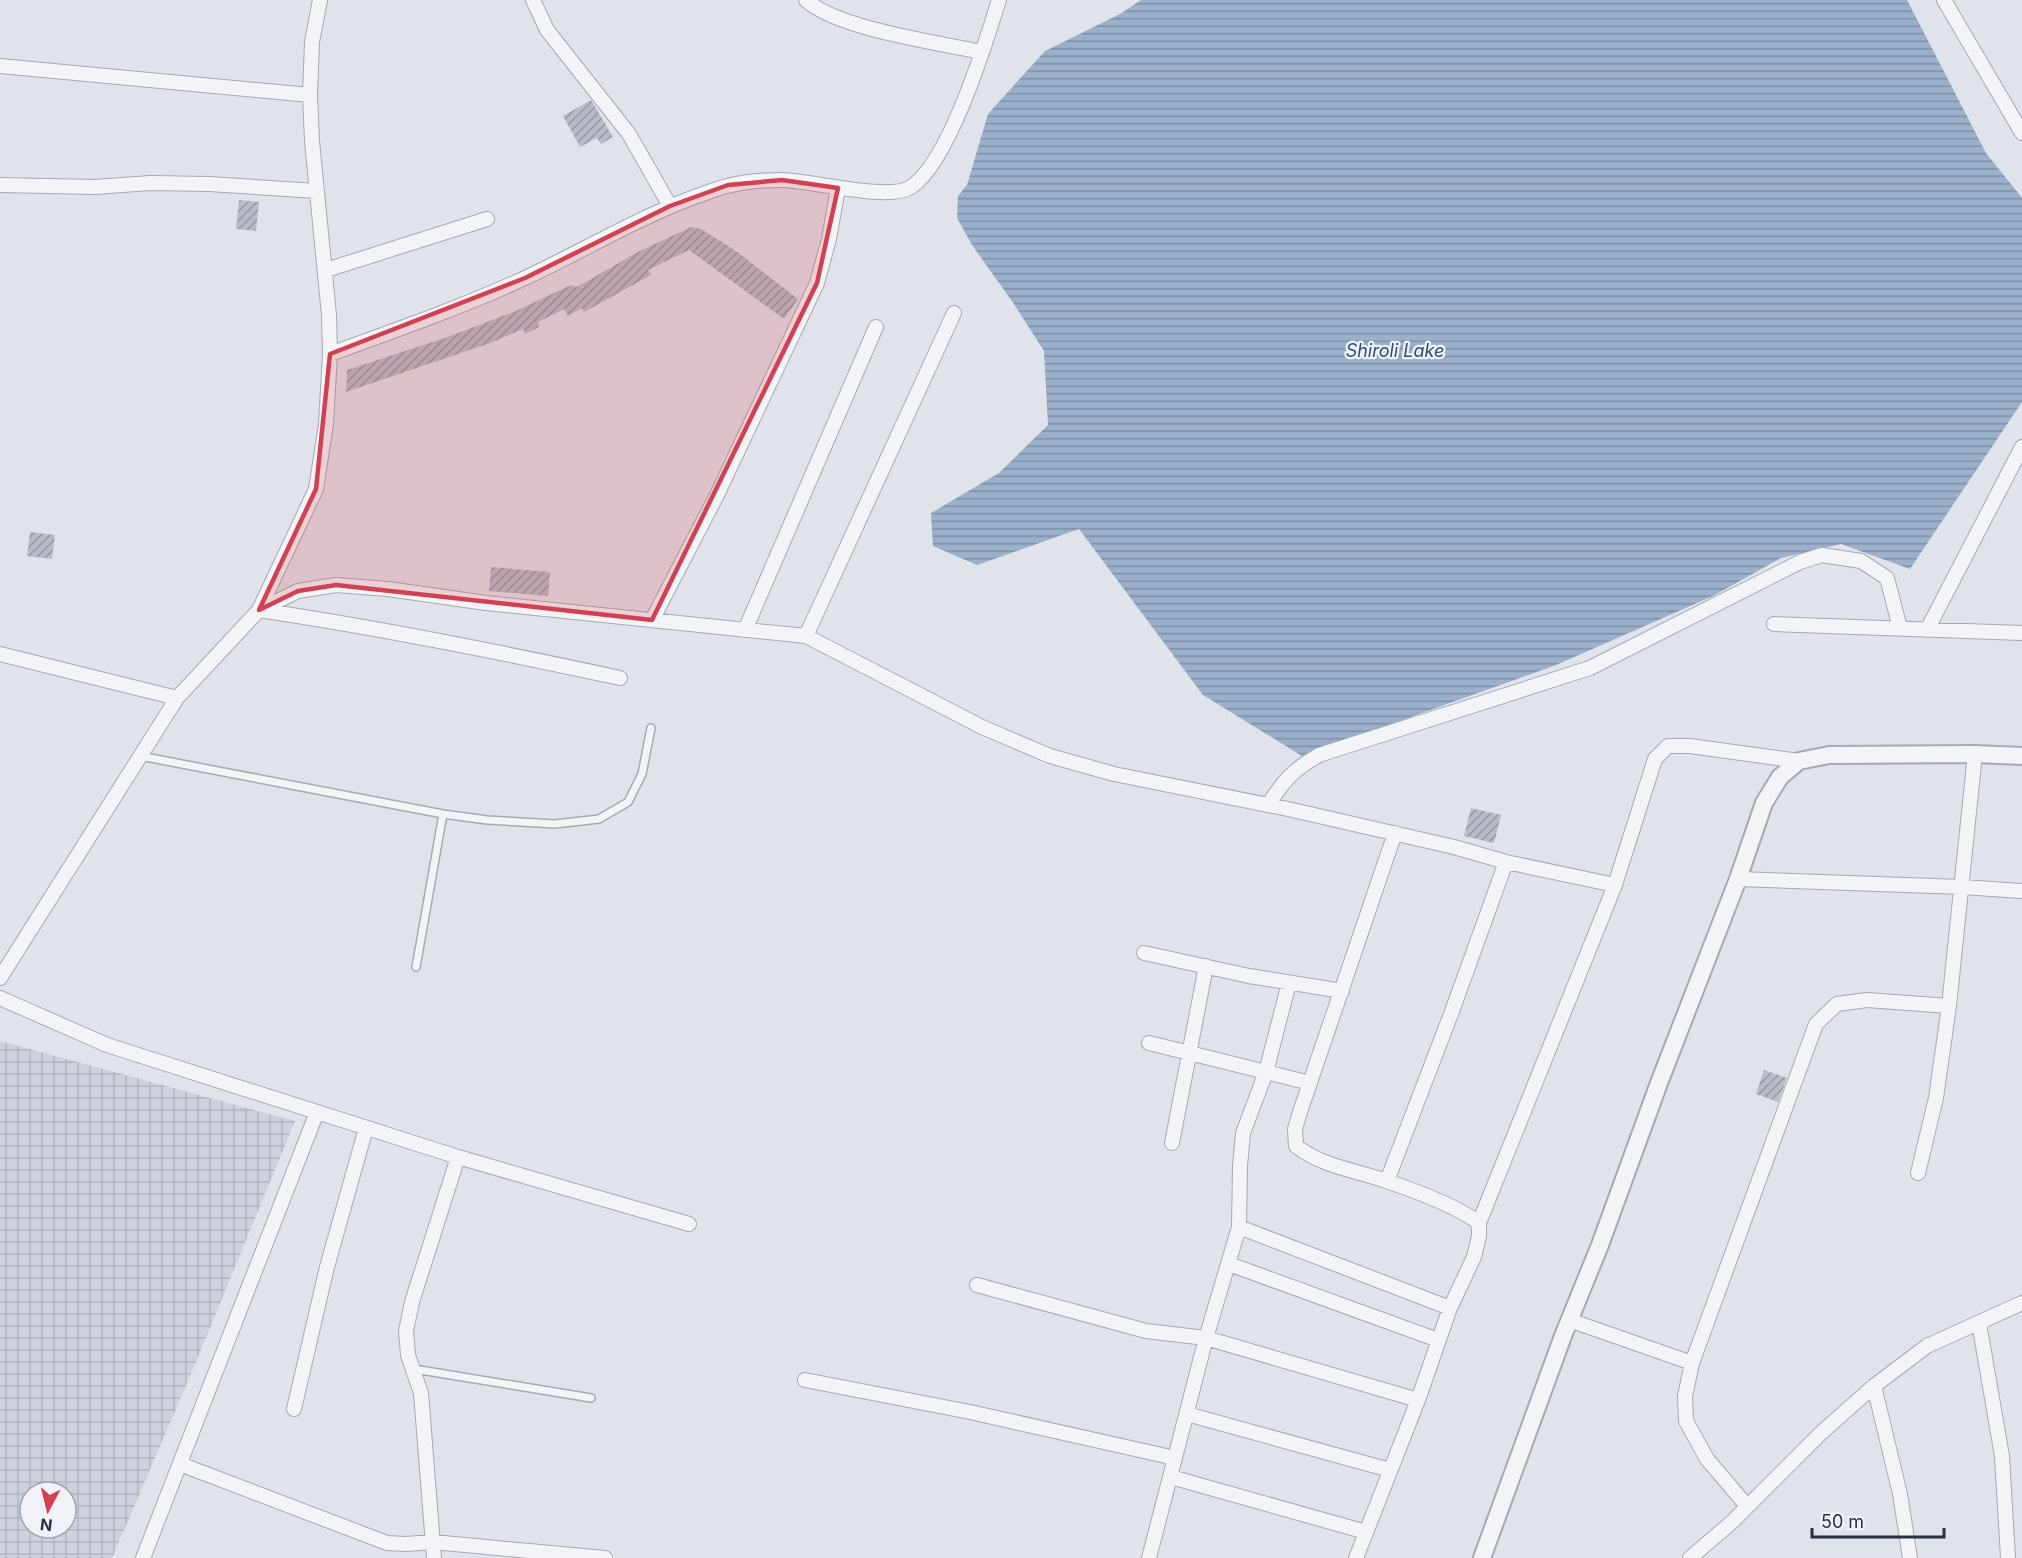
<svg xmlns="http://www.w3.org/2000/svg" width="2022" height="1558" viewBox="0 0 2022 1558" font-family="Inter,sans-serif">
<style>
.industrial{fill:url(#industrial-grid);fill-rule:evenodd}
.water{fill:url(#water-rules)}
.building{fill:url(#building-hatch)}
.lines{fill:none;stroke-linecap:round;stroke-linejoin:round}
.service-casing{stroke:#a5aab3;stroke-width:10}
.minor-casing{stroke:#a5aab3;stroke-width:16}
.tertiary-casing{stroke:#a5aab3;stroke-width:20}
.service{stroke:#f3f4f8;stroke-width:7}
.minor{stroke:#f3f4f8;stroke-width:14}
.tertiary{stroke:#f3f4f8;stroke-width:16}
.marked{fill:#d24151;fill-opacity:0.2;stroke:#d24151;stroke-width:4.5;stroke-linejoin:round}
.labels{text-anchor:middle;stroke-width:4.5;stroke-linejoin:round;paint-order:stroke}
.water-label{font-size:18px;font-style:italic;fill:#314d77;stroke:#f0f2f7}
</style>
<defs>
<pattern id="industrial-grid" width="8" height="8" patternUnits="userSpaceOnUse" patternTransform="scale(1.5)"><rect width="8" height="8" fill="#ced2dc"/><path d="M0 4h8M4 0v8" fill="none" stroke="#b1b5be"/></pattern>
<pattern id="water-rules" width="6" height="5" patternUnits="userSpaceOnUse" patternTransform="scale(1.5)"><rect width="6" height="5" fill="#9ab0cb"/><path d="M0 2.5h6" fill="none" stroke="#7e90a6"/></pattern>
<pattern id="building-hatch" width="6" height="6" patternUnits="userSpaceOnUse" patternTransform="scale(1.5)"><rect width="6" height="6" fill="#b7bcc6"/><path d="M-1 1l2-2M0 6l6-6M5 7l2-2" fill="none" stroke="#9599a2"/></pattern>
</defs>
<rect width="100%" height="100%" fill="#e0e3e9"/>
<!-- industrial -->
<path class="industrial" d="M 0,1041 L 295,1121 L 191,1374 L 112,1558 L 0,1558 ZM 30,1492 L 66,1492 L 66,1528 L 30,1528 Z"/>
<!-- water -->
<path class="water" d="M 1141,0 L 1907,0 L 1986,153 L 2022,198 L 2022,402 L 1910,569 L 1841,544 L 1781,558 L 1713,596 L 1556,665 L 1302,756 L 1203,695 L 1079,529 L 977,565 L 933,546 L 931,513 L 999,473 L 1048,425 L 1044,351 L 1014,304 L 972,245 L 957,218 L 958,196 L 967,185 L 988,114 L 1045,51 L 1120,14 Z"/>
<!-- building -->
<path class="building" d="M 591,100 L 613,137 L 601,144 L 597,138 L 580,147 L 563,116 Z
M 239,200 L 259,202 L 256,231 L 236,229 Z
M 691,227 L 701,229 L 736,251 L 798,299 L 784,319 L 689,250 L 648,270 L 651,275 L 584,312 L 582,308 L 568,316 L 564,309 L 538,322 L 539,327 L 525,334 L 523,329 L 490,343 L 346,392 L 347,370 L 445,338 L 516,311 L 571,285 L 577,287 L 636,253 Z
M 30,532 L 55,535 L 52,559 L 27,556 Z
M 491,567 L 550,572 L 548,596 L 489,591 Z
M 1471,808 L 1501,815 L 1494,843 L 1464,836 Z
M 1764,1070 L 1787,1078 L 1778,1102 L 1756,1094 Z"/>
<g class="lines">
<!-- service casing -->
<g class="service-casing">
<path id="service" d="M 140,756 L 443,814 L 487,820 L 555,824 L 599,819 L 628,802 L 642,774 L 651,728
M 416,967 L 443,814
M 414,1369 L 591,1398"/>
</g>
<!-- minor casing -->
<g class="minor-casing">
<path id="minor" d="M 320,0 L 312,42 L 310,95 L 312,141 L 329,315 L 330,354 L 326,424 L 316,489 L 259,610 C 380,628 500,652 620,678
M 533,0 L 547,30 L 629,134 L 670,206
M 806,0 C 838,29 936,42 981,52
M 1944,0 L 2022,133
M 0,66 L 310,95
M 0,185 L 95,187 L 150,183 L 209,184 L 317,191
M 326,270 L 487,219
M 330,354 C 396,330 462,307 525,278 C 583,251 637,218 697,196 C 707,193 717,188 727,186 C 743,182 765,180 781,180 C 810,180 889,202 911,187 C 949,162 985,45 999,0
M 652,620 L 717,495 L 817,283 L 829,239 L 838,188
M 1774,624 L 2022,633
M 745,630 L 876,327
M 1927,630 L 2022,447
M 806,636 L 954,313
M 0,654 L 177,698
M 1268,805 C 1284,780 1293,770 1319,755 L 1590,668 L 1800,562 L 1822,555 L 1861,561 L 1887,578 L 1900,628
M 1738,879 L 1962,887 L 2022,891
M 1144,953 L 1249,976 L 1342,991
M 0,978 L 177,698 L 259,610 L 298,591 L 336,585 L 388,589 L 486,603 L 806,636 L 982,727 L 1050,756 L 1114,774 L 1288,809 L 1454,847 L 1506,862 L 1615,885
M 0,998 L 107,1045 L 458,1157 L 689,1224
M 1149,1043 L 1310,1083
M 1172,1143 L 1206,966
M 1918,1173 L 1936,1098 L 1949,1006 L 1975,754
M 1387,1181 L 1451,1014 L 1506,862
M 1479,1223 L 1615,885 L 1655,759 L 1668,746 L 1690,746 L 1799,761
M 1239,1227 L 1450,1308
M 1229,1264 L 1438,1340
M 977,1285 L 1146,1331 L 1206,1338 L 1418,1400
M 1569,1320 L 1692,1363
M 1979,1323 L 2002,1456 L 2008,1558
M 805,1380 L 970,1412 L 1175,1458
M 1874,1386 L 1900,1494 L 1910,1558
M 294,1409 L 327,1267 L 366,1128
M 1187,1414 L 1390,1470
M 180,1464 L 387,1543 L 406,1544 L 433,1542 L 605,1558
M 1171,1477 L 1366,1532
M 1747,1506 L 1707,1459 L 1686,1421 L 1685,1396 L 1692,1363 L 1714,1303 L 1816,1024 L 1837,1004 L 1867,1000 L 1949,1006
M 143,1558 L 317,1112
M 434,1558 L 421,1393 L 408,1355 L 406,1331 L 412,1302 L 458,1157
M 1149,1558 L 1206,1338 L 1239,1227 L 1240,1166 L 1243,1133 L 1266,1072 L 1289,983
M 1356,1558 L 1418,1400 L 1450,1308 L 1474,1257 L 1479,1236 L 1479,1223 C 1457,1206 1413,1190 1386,1181 C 1355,1170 1323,1167 1296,1146 L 1295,1129 L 1300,1112 L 1395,833
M 1690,1558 L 1732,1522 L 1821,1433 L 1874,1386 L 1927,1346 L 2022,1303"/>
</g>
<!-- tertiary casing -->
<g class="tertiary-casing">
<path id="tertiary" d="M 1482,1558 L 1563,1336 L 1600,1245 L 1659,1083 L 1738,879 L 1764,803 L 1780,777 L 1799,761 L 1829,755 L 1975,754 L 2022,756"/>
</g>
<!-- service -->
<use href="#service" class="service"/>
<!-- minor -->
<use href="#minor" class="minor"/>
<!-- tertiary -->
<use href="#tertiary" class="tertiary"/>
</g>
<!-- marked area -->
<path class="marked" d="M 782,180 L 838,188 L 817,283 L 652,620 L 336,585 L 298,591 L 259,610 L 316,489 L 330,354 L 525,278 L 670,206 L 728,185 Z"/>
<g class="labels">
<!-- water labels -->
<g class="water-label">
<text x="1395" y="357">Shiroli Lake</text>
</g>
</g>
<!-- north arrow -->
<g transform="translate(48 1510) rotate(187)"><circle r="28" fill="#f0f2f7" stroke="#a0a4ae" stroke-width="1.5"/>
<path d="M0-4.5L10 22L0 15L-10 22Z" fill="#d24151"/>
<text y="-9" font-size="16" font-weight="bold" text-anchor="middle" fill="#283041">N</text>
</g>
<!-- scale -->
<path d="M1812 1528v9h132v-9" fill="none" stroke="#283041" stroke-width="3"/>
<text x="1821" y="1528" font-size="18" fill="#283041" stroke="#f0f2f7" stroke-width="4.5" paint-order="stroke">50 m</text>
</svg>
